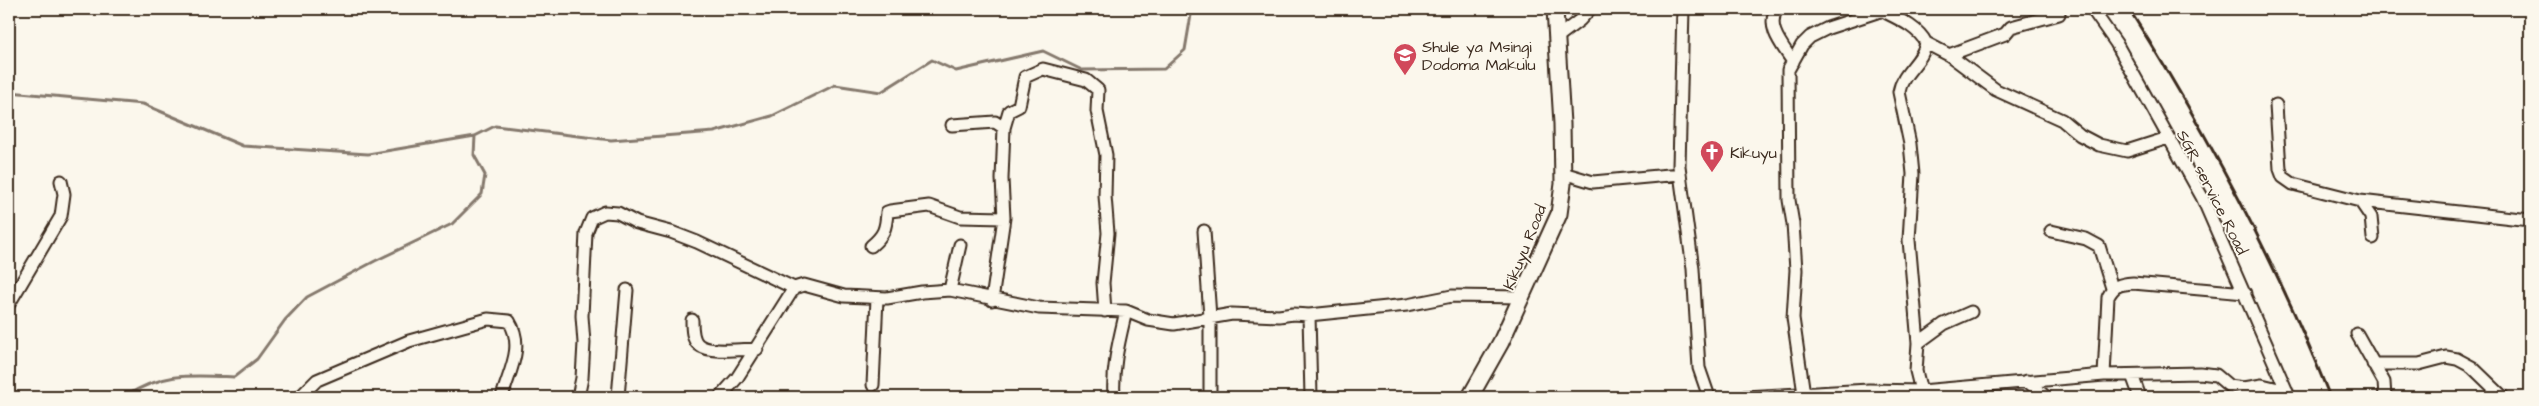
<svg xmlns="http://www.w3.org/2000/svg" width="2539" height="406" viewBox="0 0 2539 406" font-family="'Architects Daughter',sans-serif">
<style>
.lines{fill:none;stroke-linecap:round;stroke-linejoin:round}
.stream{stroke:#85796d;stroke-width:3}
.minor-casing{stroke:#3b2a1e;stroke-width:15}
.secondary-casing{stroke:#3b2a1e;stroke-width:19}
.minor{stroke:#fbf7ec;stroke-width:11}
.secondary{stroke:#fbf7ec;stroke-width:15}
.rail{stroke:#3b2a1e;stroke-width:3}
.labels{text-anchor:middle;stroke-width:4;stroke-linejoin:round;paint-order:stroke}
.poi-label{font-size:16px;fill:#3b2a1e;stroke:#fbf7ec;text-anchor:start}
.street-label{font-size:16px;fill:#3b2a1e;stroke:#fbf7ec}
</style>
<rect width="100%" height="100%" fill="#fbf7ec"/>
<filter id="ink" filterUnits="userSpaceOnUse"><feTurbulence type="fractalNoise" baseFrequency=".02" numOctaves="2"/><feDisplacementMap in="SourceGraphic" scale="10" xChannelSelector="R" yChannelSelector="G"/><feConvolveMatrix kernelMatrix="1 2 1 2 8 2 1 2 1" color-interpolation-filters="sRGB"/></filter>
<g filter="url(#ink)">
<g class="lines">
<!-- stream -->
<path class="stream" d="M 9,92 L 143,104 L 243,146 L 368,154 L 475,136
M 124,397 C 164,372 189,375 234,377 L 257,359 L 285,320 L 307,297 L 375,261 L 452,224 L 482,194 L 485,175 L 474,155 L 475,136 L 495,126 L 611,140 L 714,132 L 772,116 L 835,85 L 881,92 L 932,60 L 956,71 L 1043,51 L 1082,70 L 1164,69 L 1185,50 L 1192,9"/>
<!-- minor casing -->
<g class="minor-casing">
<path id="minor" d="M 1683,9 L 1679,166 L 1693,269 L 1699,368 L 1709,397
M 1777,9 C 1765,27 1783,46 1793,62
M 1879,9 C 1894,17 1918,26 1926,43 C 1923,62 1902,72 1899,92 L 1910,144 L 1913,174 L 1909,240 L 1918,343 L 1916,371 L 1921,391
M 2092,9 L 2116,43 L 2202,197 L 2288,394
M 1556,38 L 1580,20 L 1590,9
M 1926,43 L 1949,55 L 1996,90 L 2062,120 L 2080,135 L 2099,145 L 2127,151 L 2168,138
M 1949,55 L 2005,34 L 2011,27 L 2059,14
M 2276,105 L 2280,169 L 2283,177 L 2293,184 L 2360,201 L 2530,220
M 952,125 L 995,122 L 1004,128 L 1002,179 L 1004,218 L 992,300
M 1004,128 L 1009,111 L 1019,106 L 1025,77 L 1043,69 L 1086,80 L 1098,90 L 1097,111 L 1106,155 L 1105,196 L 1108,233 L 1103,283 L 1105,311
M 1563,173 L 1593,182 L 1680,174
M 2360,201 L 2371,217 L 2373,238
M 1204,231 L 1210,317 L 1210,397
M 2051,231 L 2086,239 L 2099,246 L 2112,288
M 871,246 C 884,235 886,229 887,212 L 890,211 L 929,206 L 960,217 L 1004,218
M 950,290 L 960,245
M 9,304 L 61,216 L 64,194 L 61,181
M 1309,315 L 1311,397
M 692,320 C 692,328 692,340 699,345 C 710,354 743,349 757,349
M 2357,334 L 2384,382 L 2385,397
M 1918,343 L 1944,324 L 1971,312
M 2373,364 L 2419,364 L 2446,357 L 2457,359 L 2472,367 L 2503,397
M 2104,375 L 2108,297 C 2114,285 2120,284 2133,283 L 2245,293
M 2132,375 L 2140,397
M 2027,381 L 2046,397
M 873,385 L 877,298
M 1804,394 L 1793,318 L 1796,270 L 1793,224 L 1789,200 L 1788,70 L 1802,45 L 1810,37 L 1828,28 L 1886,9
M 300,397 L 317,380 L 409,341 L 488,319 L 509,321 C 525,347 509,371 502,397
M 578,397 L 582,378 L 584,343 L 582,316 L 586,233 L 592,218 L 605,212 L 618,213 L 637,223 L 671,232 L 697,242 L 794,288
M 618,397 L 627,290
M 720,397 L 737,378 L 794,288 L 804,285 L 844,296 L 887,298 L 922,292 L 950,290 L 1039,308 L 1126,311 L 1148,320 L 1174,324 L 1232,314 L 1279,316 L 1293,314 L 1309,315 L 1407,305 L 1452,296 L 1523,297
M 1114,397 C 1112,367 1119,341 1126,311
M 1744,397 L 1869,390 L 1921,391 L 2104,375 L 2200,373 L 2216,375 L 2229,386 L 2244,388 L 2262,385 L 2287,391 L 2287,397"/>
</g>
<!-- secondary casing -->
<g class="secondary-casing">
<path id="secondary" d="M 1470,397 L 1501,342 L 1559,214 L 1563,184 L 1562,124 L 1555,9"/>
</g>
<!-- minor -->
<use href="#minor" class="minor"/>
<!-- secondary -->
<use href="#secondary" class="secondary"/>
<!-- rail -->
<path class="rail" d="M 2129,9 C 2207,132 2276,262 2330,397"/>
</g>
</g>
<!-- icons -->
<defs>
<g id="school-pin" transform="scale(1.25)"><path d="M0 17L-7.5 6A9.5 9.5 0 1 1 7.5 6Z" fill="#d1495b" stroke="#fbf7ec"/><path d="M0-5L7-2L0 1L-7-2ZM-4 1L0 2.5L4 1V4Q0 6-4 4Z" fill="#fff"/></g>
<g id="church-pin" transform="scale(1.25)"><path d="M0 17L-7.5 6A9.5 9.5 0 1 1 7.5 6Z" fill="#d1495b" stroke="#fbf7ec"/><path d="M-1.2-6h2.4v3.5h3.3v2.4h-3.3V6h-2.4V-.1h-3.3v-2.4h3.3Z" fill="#fff"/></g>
</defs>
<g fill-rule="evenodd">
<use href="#school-pin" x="1405" y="55"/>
<use href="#church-pin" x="1712" y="152"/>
</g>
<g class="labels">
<!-- poi labels -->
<g class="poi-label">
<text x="1422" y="52">Shule ya Msingi<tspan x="1422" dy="18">Dodoma Makulu</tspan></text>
<text x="1730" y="158">Kikuyu</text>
</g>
<!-- street labels -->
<g class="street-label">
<text transform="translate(2213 192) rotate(63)" y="6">SGR service Road</text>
<text transform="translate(1524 247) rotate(-68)" y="6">Kikuyu Road</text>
</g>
</g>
<!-- margin -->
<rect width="2539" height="406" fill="none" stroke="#fbf7ec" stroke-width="30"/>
<rect x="15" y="15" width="2509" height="376" fill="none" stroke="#3b2a1e" stroke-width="2" filter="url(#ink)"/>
</svg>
